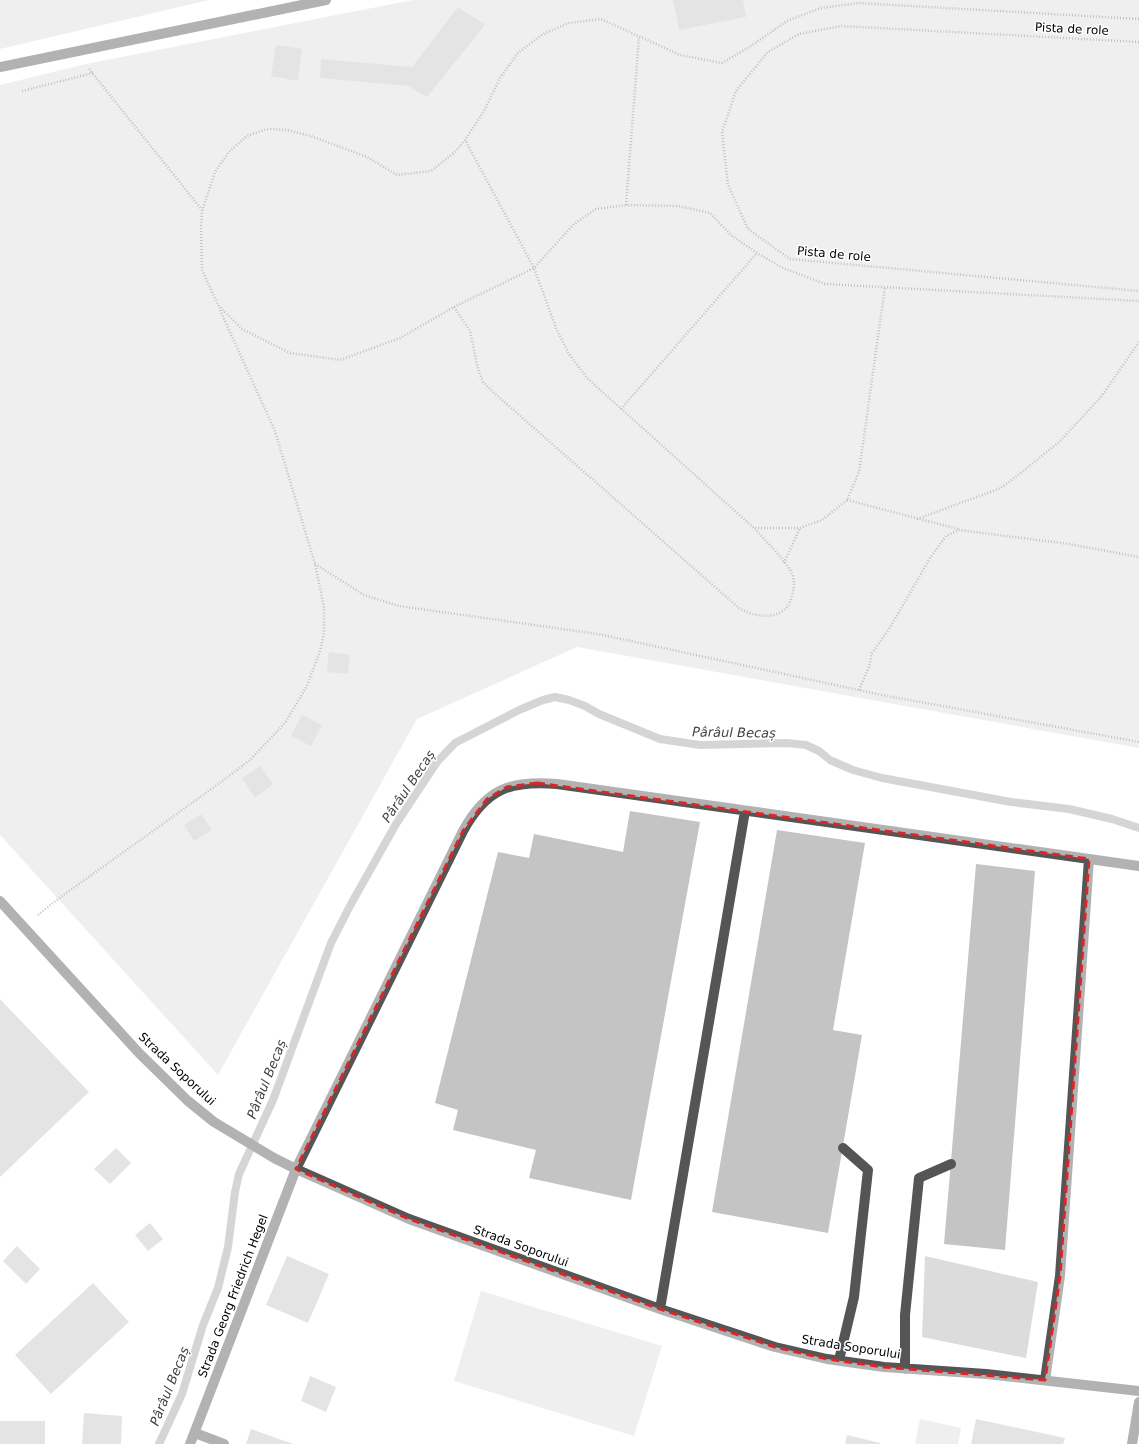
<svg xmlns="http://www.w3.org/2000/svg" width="1139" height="1444" viewBox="0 0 1139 1444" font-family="'DejaVu Sans',sans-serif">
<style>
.green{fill:#dcdcdc}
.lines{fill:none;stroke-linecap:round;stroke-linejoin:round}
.stream{stroke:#a3a3a3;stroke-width:8}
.building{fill:#c4c4c4}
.path{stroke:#777;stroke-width:2.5;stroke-dasharray:1 2;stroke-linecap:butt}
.minor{stroke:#555;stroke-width:10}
.marked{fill:none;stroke:#d62828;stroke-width:3;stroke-dasharray:8 5;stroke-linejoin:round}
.labels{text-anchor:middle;stroke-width:3;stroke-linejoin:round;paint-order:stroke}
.street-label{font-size:12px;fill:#000;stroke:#fff}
.water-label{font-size:13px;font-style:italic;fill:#444;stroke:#fff}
</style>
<rect width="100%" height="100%" fill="#fff"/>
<!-- green -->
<path class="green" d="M 0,0 L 209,0 L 0,49 Z
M 413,0 L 1139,0 L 1139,748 L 577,647 L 417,719 L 218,1075 L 0,835 L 0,85 L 86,64 Z
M 925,1256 L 1038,1282 L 1026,1358 L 922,1337 Z
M 481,1291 L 662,1346 L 634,1436 L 454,1381 Z
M 920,1419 L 961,1428 L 958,1444 L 915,1444 Z"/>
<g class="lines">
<!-- stream -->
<path class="stream" d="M 159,1444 L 182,1394 L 203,1325 L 218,1288 L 228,1247 L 235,1192 L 239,1174 L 273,1100 L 331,943 L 351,904 L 396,824 L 437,762 L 455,743 L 519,710 L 543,700 L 555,697 L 569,700 L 585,706 L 599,714 L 660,739 L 700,745 L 787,743 L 806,745 L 819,751 L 830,760 L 853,770 L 882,778 L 1011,802 L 1069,809 L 1112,819 L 1139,828"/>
</g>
<!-- building -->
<path class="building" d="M 673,0 L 743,0 L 746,17 L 679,30 Z
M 458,7 L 485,25 L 427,97 L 408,86 L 320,78 L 321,59 L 412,67 Z
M 276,45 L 302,49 L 298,81 L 271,76 Z
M 329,652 L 350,655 L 348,674 L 327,672 Z
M 302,715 L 322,725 L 311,746 L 291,736 Z
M 260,766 L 273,784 L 255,798 L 242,778 Z
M 630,811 L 700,822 L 631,1200 L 529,1178 L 536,1150 L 453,1130 L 458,1110 L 435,1103 L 498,852 L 529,858 L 534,834 L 623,852 Z
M 201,814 L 212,830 L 194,841 L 184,825 Z
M 777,830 L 865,843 L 833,1030 L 862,1035 L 828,1233 L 712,1212 Z
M 976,864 L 1035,871 L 1005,1250 L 944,1244 Z
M 0,999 L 89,1092 L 0,1177 Z
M 116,1148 L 131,1163 L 110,1184 L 94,1169 Z
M 150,1223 L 163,1239 L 148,1251 L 135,1235 Z
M 17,1246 L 40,1269 L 26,1284 L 3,1261 Z
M 287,1256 L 329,1274 L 308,1323 L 266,1305 Z
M 93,1283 L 129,1322 L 51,1394 L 15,1355 Z
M 310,1376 L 336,1387 L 326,1412 L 301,1401 Z
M 84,1413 L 122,1416 L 121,1444 L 82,1444 Z
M 976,1419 L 1065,1438 L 1063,1444 L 971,1444 Z
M 0,1421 L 45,1421 L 45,1444 L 0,1444 Z
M 251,1429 L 293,1444 L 246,1444 Z
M 847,1435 L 880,1443 L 880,1444 L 845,1444 Z"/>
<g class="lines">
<!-- path -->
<path class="path" d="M 1139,19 L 858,3 L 821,8 L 787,21 L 751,46 L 722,63 L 680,55 L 601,19 L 569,23 L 543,34 L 518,53 L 500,78 L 484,111 L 465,140 L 455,152 L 431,171 L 397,175 L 367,157 L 311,136 L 287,130 L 267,129 L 247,136 L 229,152 L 215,172 L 202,211 L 201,230 L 202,270 L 218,305 L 242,329 L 290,353 L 340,360 L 400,338 L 454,307 L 534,268 L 574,224 L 596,209 L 626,205 L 678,206 L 710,213 L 731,235 L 757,253 L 783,268 L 825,284 L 1139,301
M 1139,42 L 841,26 L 799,34 L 768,52 L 736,91 L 722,132 L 728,185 L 748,229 L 790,259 L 1139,291
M 89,69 L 202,210
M 22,91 L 93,73
M 626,205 L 639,37
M 454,307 L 470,331 L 478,369 L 483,382 L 493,392 L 739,608 C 753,616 774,621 787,607 C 790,604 791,599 792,595 C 794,588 795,582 792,574 C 789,564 763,538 755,529 L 587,378 L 569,354 L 556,328 L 534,268 L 465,140
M 621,409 L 757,253
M 847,500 L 958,529
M 917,519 L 1001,488 L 1022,472 L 1059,442 L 1101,397 L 1139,342
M 755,528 L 800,528 L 822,520 L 847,500 L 859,472 L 885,287
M 784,563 L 800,528
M 315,564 L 364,595 L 399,606 L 598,634 L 882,695 L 1139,742
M 859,690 L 869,667 L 872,653 L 891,626 L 930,558 L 946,536 L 959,530 L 1069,544 L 1139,557
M 38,915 L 58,899 L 217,785 L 250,760 L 285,723 L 307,686 L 320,651 L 324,633 L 324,607 L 315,564 L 275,431 L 219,308"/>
<!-- minor -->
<path class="minor" d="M 0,67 L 326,0
M 0,901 L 139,1053 L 188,1101 L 214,1122 L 274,1158 L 296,1169 L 409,1219 L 660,1309 L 775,1347 L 827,1359 L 884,1367 L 986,1374 L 1139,1391
M 660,1309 L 745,811
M 839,1360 L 854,1297 L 868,1170 L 843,1148
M 905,1369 L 905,1315 L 919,1178 L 951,1164
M 1045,1380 L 1060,1276 L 1089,859
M 195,1433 L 224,1444
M 190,1444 L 296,1169 L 463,831 C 486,789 510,780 557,784 L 1139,866
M 1132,1444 L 1139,1402"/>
</g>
<!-- marked area -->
<path d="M0 0H1139V1444H0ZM 537,783 L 1089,859 L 1060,1276 L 1045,1380 L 884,1367 L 827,1359 L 775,1347 L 660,1309 L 409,1219 L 296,1169 L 463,831 L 487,799 L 507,787 Z" fill="#fff" fill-opacity=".55" fill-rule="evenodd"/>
<path class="marked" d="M 537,783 L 1089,859 L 1060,1276 L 1045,1380 L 884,1367 L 827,1359 L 775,1347 L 660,1309 L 409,1219 L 296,1169 L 463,831 L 487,799 L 507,787 Z"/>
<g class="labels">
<!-- street labels -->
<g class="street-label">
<text transform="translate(1072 29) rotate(3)" y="4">Pista de role</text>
<text transform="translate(834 254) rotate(5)" y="4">Pista de role</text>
<text transform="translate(177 1069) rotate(43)" y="4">Strada Soporului</text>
<text transform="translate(521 1246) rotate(20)" y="4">Strada Soporului</text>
<text transform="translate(233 1296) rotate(-69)" y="4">Strada Georg Friedrich Hegel</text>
<text transform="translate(851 1347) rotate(9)" y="4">Strada Soporului</text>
</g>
<!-- water labels -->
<g class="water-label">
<text transform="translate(734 732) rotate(1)" y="5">Pârâul Becaș</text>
<text transform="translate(408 786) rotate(-56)" y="5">Pârâul Becaș</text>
<text transform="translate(266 1079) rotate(-68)" y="5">Pârâul Becaș</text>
<text transform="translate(169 1386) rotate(-68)" y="5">Pârâul Becaș</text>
</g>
</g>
</svg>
